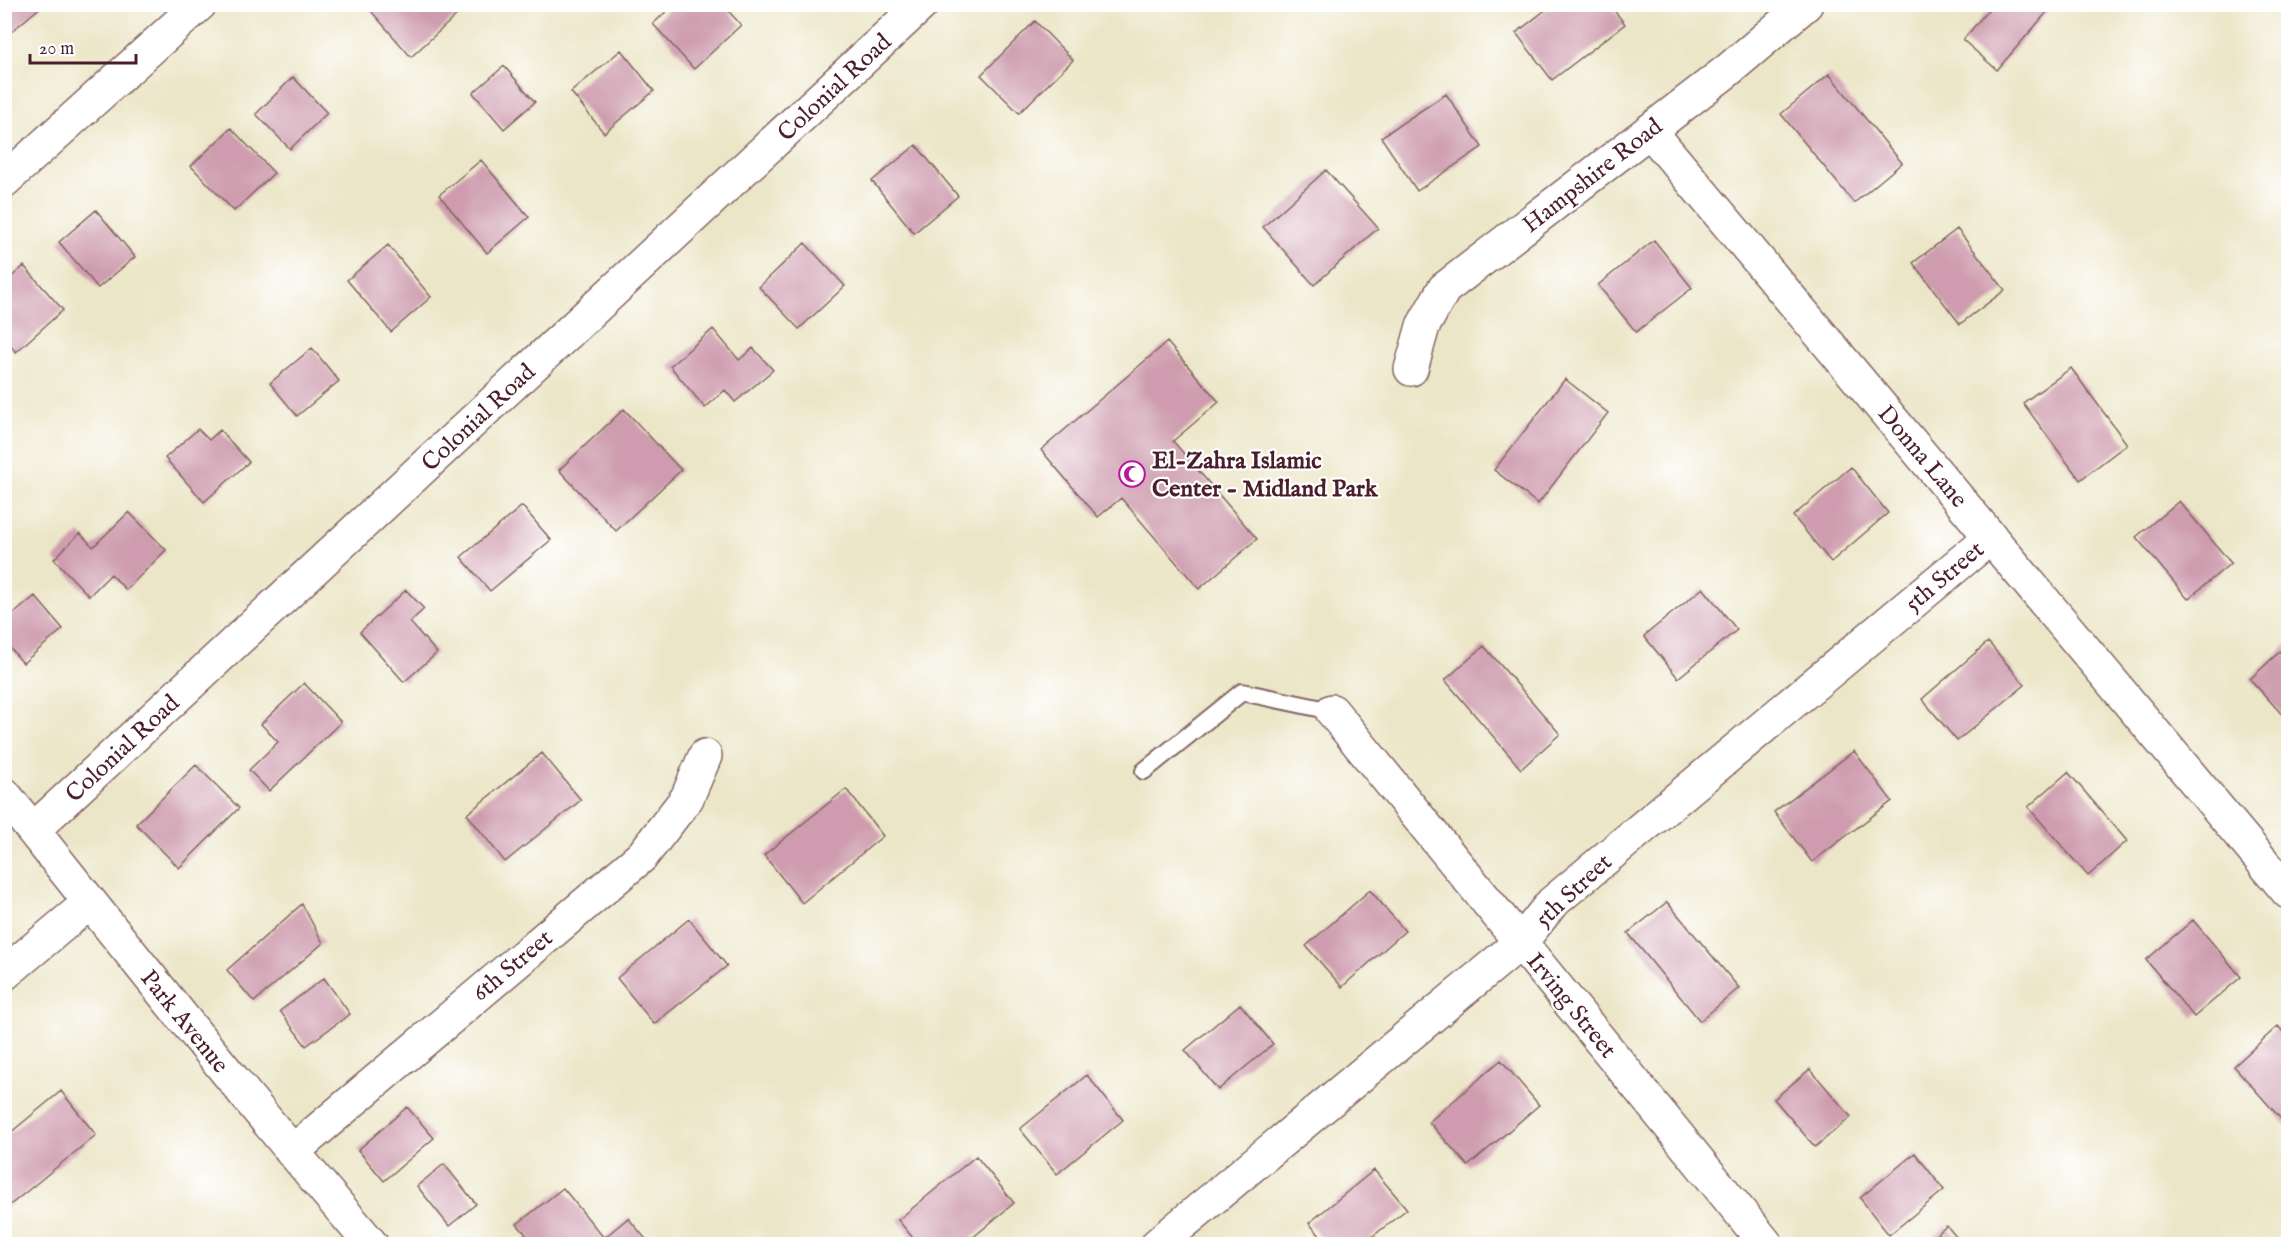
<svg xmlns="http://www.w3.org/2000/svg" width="2293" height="1249" viewBox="0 0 2293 1249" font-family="'IM FELL English',serif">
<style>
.building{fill:#ce9cae}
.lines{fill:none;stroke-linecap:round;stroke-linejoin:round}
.lane-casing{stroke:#836562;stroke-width:20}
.street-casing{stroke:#836562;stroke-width:36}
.lane{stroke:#fff;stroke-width:16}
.street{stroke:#fff;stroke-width:33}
.labels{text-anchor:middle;stroke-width:4.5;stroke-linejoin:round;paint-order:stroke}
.street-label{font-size:24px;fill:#4a1f2b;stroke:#fff}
.poi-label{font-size:24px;font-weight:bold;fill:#4a1f2b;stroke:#fff;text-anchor:start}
</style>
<rect width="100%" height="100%" fill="#fff"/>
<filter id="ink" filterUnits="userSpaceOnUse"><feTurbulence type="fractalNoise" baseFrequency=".0167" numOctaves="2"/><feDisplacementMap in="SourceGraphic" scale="12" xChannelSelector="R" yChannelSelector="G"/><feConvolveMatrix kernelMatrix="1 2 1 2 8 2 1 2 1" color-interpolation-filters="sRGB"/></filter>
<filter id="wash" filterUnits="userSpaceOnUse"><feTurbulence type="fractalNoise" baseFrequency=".008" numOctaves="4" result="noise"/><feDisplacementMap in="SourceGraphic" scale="24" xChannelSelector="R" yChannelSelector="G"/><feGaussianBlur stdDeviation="1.35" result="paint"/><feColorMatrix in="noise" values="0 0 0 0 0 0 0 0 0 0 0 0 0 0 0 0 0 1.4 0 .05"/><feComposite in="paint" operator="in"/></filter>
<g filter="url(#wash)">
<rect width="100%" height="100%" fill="#ece6c8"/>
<g id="blocks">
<!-- building -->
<path class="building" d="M 4,4 L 44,4 L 4,38 Z
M 365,4 L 452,4 L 459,13 L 411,57 Z
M 674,4 L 722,4 L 741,25 L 694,69 L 653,24 Z
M 1553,4 L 1609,4 L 1625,24 L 1552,80 L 1516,33 Z
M 1993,4 L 2054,4 L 1997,70 L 1963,40 Z
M 1035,21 L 1073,60 L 1019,113 L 981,75 Z
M 621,50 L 654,91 L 604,133 L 571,92 Z
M 504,66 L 535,102 L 504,129 L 473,93 Z
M 1829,74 L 1902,163 L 1854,203 L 1781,114 Z
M 293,77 L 327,113 L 290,149 L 256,114 Z
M 1446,94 L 1482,147 L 1417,191 L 1381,137 Z
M 231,128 L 274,173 L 234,211 L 191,166 Z
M 916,145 L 958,196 L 914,233 L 872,181 Z
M 481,160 L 529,217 L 487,253 L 439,195 Z
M 1326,170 L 1378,228 L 1314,285 L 1263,227 Z
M 96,210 L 135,257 L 98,288 L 59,242 Z
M 1957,229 L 2005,290 L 1960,324 L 1913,263 Z
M 1654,240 L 1692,288 L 1636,332 L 1598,285 Z
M 805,243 L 845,286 L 799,329 L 759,287 Z
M 388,245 L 431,297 L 391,332 L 347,280 Z
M 24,266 L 63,310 L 16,352 L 4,339 L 4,283 Z
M 713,329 L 739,360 L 753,348 L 773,370 L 735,402 L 725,390 L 705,408 L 670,366 Z
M 1167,342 L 1219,402 L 1173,441 L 1257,539 L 1199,589 L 1121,498 L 1098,517 L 1041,450 Z
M 312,348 L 339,381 L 297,416 L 270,383 Z
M 2071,368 L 2127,444 L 2080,480 L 2023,403 Z
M 1565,379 L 1608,413 L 1538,504 L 1494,470 Z
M 624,409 L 681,470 L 616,531 L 559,470 Z
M 198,429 L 209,440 L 220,430 L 249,462 L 204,502 L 165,458 Z
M 1851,467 L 1888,513 L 1831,562 L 1793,516 Z
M 2179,501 L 2231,563 L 2188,599 L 2136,537 Z
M 522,506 L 551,540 L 490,591 L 461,557 Z
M 129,512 L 166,550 L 126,590 L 111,574 L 89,596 L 54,559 L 80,533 L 93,547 Z
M 1703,588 L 1737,630 L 1678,678 L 1644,636 Z
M 406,590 L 424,609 L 410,622 L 437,653 L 404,682 L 360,632 Z
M 35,596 L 63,629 L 23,663 L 4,641 L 4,622 Z
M 1988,642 L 2025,685 L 1957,741 L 1922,699 Z
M 2288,644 L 2288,721 L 2250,679 Z
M 1484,646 L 1560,734 L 1521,769 L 1445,680 Z
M 304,683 L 341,722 L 269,791 L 249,770 L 278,742 L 261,724 Z
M 1854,751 L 1892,801 L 1812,862 L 1774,812 Z
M 542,753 L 581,800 L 505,862 L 467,814 Z
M 196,765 L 239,808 L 179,868 L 136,824 Z
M 2068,772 L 2127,841 L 2088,876 L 2028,807 Z
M 846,789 L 883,836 L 802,903 L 764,855 Z
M 1370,890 L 1405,931 L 1342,987 L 1306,946 Z
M 1667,902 L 1739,988 L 1700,1021 L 1628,933 Z
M 302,904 L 323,943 L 254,1002 L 227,970 Z
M 689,919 L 727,966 L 654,1024 L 617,978 Z
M 2193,920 L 2241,977 L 2194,1017 L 2146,960 Z
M 324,978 L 350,1014 L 306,1046 L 280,1011 Z
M 1240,1004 L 1273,1044 L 1218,1090 L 1185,1050 Z
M 2278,1026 L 2288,1038 L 2288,1127 L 2234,1066 Z
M 1501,1060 L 1539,1105 L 1468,1166 L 1429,1122 Z
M 1810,1069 L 1851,1117 L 1815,1147 L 1774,1099 Z
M 1087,1075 L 1123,1120 L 1057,1174 L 1020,1129 Z
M 61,1091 L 96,1135 L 4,1210 L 4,1138 Z
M 407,1107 L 434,1138 L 384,1181 L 358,1150 Z
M 1915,1153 L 1944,1190 L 1889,1235 L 1860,1198 Z
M 976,1156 L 1014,1203 L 965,1244 L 918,1244 L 898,1220 Z
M 444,1164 L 476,1204 L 449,1226 L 417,1186 Z
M 1374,1170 L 1407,1209 L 1363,1244 L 1327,1244 L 1309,1223 Z
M 563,1188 L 604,1238 L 628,1218 L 650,1244 L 534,1244 L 517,1224 Z
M 1947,1226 L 1962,1244 L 1924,1244 Z"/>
</g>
</g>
<g filter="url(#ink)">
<use href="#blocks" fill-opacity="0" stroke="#836562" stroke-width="1.5"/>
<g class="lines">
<!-- lane casing -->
<g class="lane-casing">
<path id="lane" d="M 1144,771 L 1242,692 L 1332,711"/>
</g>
<!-- street casing -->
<g class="street-casing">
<path id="street" d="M 1650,131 L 2288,892
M 4,181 L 200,4
M 1411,369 L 1423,326 L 1444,289 L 1727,71 L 1806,4
M 1332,711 L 1766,1244
M 4,794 C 125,946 245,1098 371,1244
M 33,830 L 922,4
M 4,974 L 89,903
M 292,1152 L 642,856 L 687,798 L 705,756
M 1158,1244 L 1521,942 L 1552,903 L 1991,537"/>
</g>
<!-- lane -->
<use href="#lane" class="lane"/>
<!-- street -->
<use href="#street" class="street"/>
</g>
</g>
<!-- icons -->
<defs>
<g id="mosque-ring" transform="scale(1.35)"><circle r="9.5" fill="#fff" stroke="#b5179e" stroke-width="1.5"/><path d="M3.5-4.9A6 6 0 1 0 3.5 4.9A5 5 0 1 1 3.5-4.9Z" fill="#b5179e"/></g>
</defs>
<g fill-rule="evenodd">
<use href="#mosque-ring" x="1132" y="474"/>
</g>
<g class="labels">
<!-- street labels -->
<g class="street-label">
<text transform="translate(834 87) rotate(-43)" y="8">Colonial Road</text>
<text transform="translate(1592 175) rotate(-38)" y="8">Hampshire Road</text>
<text transform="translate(478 417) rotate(-43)" y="8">Colonial Road</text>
<text transform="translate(1923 456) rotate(50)" y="8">Donna Lane</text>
<text transform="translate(1944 576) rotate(-40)" y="8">5th Street</text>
<text transform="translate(122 748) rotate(-43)" y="8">Colonial Road</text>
<text transform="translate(1573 890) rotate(-43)" y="8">5th Street</text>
<text transform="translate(512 965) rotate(-40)" y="8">6th Street</text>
<text transform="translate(1572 1005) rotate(51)" y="8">Irving Street</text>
<text transform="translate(185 1021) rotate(51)" y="8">Park Avenue</text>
</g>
<!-- poi labels -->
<g class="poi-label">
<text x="1152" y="468">El-Zahra Islamic<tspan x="1152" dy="28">Center - Midland Park</tspan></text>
</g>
</g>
<!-- margin -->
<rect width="2293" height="1249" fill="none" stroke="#fff" stroke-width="24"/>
<!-- scale -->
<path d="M30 54v9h106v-9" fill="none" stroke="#4a1f2b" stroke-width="3"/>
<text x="39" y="54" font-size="18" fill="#4a1f2b" stroke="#ffffff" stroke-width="4.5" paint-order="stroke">20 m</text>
</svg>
